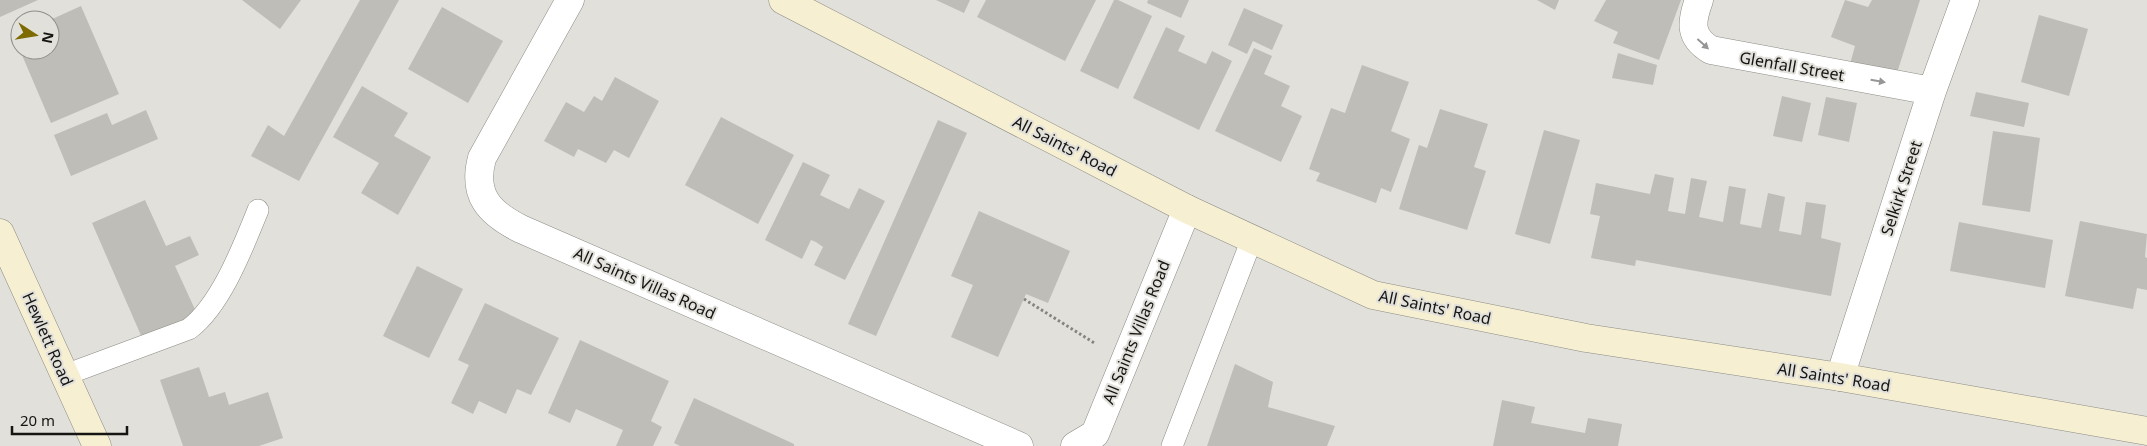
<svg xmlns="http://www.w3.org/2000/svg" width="2147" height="446" viewBox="0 0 2147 446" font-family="'Noto Sans',sans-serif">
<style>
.building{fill:#bebdb8}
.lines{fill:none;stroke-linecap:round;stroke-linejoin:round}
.lane-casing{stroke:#8c8b86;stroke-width:22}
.street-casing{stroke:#8c8b86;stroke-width:29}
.secondary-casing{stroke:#8c8b86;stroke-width:29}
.path{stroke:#858480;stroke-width:3;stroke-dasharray:2.5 2.5;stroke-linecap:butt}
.lane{stroke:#fff;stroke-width:21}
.street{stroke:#fff;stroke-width:28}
.secondary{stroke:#f6efd1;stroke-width:28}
.oneway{fill:#969695}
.labels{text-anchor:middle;stroke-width:4;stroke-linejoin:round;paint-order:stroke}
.street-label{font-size:16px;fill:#161513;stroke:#e1e0db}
</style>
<rect width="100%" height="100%" fill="#e1e0db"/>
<!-- building -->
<path class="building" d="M 0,0 L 38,0 L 0,17 Z
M 242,0 L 301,0 L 280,29 Z
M 360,0 L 399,0 L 299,181 L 251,156 L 268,125 L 284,136 Z
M 936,0 L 970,0 L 964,13 Z
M 986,0 L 1096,0 L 1065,61 L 977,17 Z
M 1114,0 L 1118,0 L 1152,16 L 1118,89 L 1080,71 Z
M 1148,0 L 1189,0 L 1181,18 L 1147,3 Z
M 1537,0 L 1559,0 L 1555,10 Z
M 1606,0 L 1681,0 L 1659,60 L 1613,43 L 1618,32 L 1594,21 Z
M 1845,0 L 1868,7 L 1872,0 L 1920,0 L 1897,73 L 1850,64 L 1855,46 L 1831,37 Z
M 81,6 L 119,94 L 51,123 L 16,41 L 20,39 L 20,50 L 50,50 L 50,20 Z
M 442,7 L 503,41 L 468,103 L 408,69 Z
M 1244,8 L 1283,25 L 1272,50 L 1253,41 L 1247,54 L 1228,45 Z
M 2039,15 L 2088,29 L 2069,96 L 2021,82 Z
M 1166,27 L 1185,36 L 1178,51 L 1206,64 L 1212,51 L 1232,61 L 1199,130 L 1133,98 Z
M 1254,48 L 1272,56 L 1264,74 L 1290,86 L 1281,106 L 1302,116 L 1281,162 L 1215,131 Z
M 1618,53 L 1657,65 L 1653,85 L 1612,78 Z
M 1362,65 L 1409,82 L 1391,131 L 1410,139 L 1391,192 L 1381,188 L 1376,203 L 1316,181 L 1320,173 L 1309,169 L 1331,108 L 1345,113 Z
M 615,77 L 659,101 L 629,158 L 614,150 L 606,163 L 578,149 L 574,157 L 544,141 L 566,102 L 584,112 L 594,96 L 602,101 Z
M 362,86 L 408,113 L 394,136 L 431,157 L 398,215 L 361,193 L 379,163 L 333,137 Z
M 1976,92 L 2029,103 L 2024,127 L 1970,116 Z
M 1782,96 L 1811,103 L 1802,142 L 1773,136 Z
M 1826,97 L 1857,103 L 1849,142 L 1818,135 Z
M 1440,109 L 1488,124 L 1474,167 L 1486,171 L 1467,230 L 1399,209 L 1419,145 L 1427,148 Z
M 146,110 L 158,139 L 71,176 L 54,135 L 107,113 L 112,125 Z
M 721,117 L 794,155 L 758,224 L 685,185 Z
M 938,120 L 967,133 L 876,336 L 848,324 Z
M 1544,130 L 1580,140 L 1550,244 L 1515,234 Z
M 1993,131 L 2040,138 L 2030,212 L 1982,205 Z
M 803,162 L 830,175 L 820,195 L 849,209 L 859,188 L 885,201 L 845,280 L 814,265 L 823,247 L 816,242 L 811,240 L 802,259 L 765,240 Z
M 1655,174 L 1674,178 L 1668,211 L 1685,214 L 1691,178 L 1707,181 L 1699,217 L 1723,222 L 1729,186 L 1746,189 L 1740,224 L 1761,228 L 1768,193 L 1785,197 L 1779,231 L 1801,235 L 1806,202 L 1826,205 L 1821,238 L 1841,243 L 1831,296 L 1636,260 L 1635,266 L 1591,258 L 1600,216 L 1590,214 L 1596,183 L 1650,194 Z
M 145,200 L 166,246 L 190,236 L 199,255 L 175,266 L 198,316 L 143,340 L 92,223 Z
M 979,211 L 1070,251 L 1048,303 L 1026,294 L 998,357 L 951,337 L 973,285 L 951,276 Z
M 2080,221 L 2147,234 L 2145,257 L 2147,258 L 2147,290 L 2137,288 L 2133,309 L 2065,296 Z
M 1959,222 L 2053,240 L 2045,288 L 1950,271 Z
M 417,266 L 463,289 L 429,358 L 383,336 Z
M 485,303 L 559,338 L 531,395 L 517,389 L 506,414 L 479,401 L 473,414 L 451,403 L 469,365 L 458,360 Z
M 580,340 L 669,381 L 651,421 L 662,427 L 653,446 L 616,446 L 623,430 L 576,409 L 570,423 L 548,413 Z
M 1235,364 L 1273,382 L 1268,407 L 1335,426 L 1327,446 L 1207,446 Z
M 199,367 L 209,397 L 225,392 L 229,405 L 268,392 L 283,438 L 259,446 L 183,446 L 160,380 Z
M 694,398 L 794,444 L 794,446 L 680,446 L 674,443 Z
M 1502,400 L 1535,407 L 1531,423 L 1585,433 L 1588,418 L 1622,424 L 1618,446 L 1493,446 Z"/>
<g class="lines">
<!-- lane casing -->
<g class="lane-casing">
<path id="lane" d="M 65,375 L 189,329 C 221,305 243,247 258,210
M 1172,446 L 1252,239"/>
</g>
<!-- street casing -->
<g class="street-casing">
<path id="street" d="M 570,0 L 482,158 C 472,195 489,213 521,229 L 1019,446
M 1699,0 C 1691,22 1689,37 1711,50 L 1932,91
M 1840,377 L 1932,91 L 1965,0
M 1075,446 L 1095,434 L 1187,209"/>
</g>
<!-- secondary casing -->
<g class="secondary-casing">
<path id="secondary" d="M 783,0 L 1187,209 L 1373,295 L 1586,338 L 1840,377 L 2147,431
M 0,233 L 97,446"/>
</g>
<!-- path -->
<path class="path" d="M 1024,299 L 1096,344"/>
<!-- lane -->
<use href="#lane" class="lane"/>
<!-- street -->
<use href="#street" class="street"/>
<!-- secondary -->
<use href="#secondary" class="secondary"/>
</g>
<!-- one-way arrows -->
<defs><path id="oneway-solid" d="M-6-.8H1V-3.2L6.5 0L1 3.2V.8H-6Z" transform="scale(1.25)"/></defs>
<g class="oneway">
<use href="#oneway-solid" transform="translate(1703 44) rotate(42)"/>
<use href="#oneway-solid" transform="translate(1878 81) rotate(10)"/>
</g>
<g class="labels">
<!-- street labels -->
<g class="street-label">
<text transform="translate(1792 66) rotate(10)" y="6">Glenfall Street</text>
<text transform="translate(1065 146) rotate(27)" y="6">All Saints' Road</text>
<text transform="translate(1901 188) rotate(-72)" y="6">Selkirk Street</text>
<text transform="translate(645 283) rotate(24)" y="6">All Saints Villas Road</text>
<text transform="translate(1435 307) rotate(12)" y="6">All Saints' Road</text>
<text transform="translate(1136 332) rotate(-68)" y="6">All Saints Villas Road</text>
<text transform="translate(48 339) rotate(66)" y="6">Hewlett Road</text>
<text transform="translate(1834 377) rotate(9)" y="6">All Saints' Road</text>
</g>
</g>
<!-- north arrow -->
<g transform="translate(35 35) rotate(102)"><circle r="24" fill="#e1e0db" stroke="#908f8b"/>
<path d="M0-4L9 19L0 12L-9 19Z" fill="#7e6a02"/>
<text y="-8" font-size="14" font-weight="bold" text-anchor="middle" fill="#161513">N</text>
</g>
<!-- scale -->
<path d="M12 426v8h115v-8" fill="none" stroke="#161513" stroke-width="2.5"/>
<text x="20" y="426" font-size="15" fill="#161513" stroke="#e1e0db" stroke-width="4" paint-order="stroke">20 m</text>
</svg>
